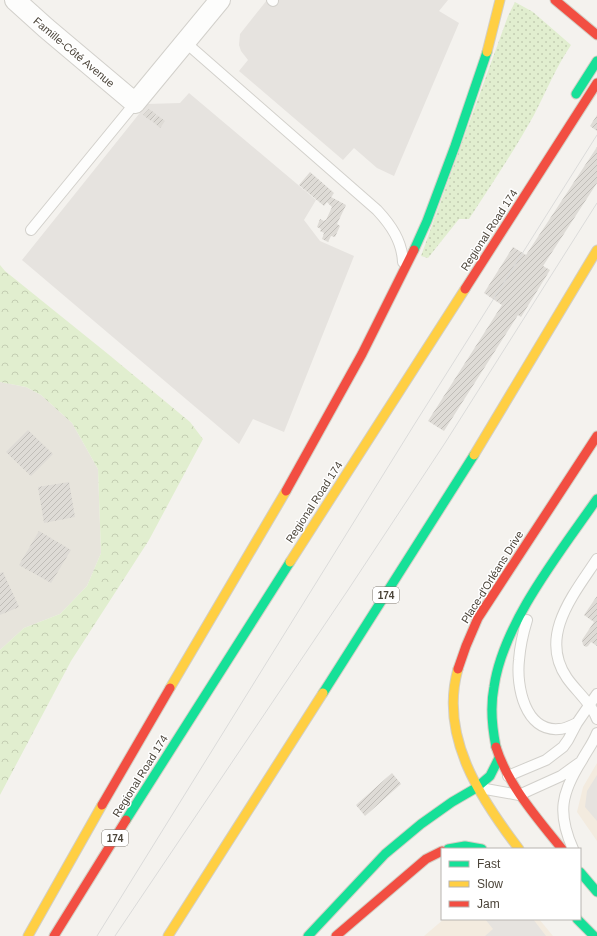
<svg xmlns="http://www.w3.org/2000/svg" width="597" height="936" viewBox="0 0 597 936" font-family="Helvetica,sans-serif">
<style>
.residential{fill:#e7e4dc}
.commercial{fill:#f3ebdf}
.green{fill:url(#green-dots)}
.forest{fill:url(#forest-crowns)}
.parking{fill:#e6e3df}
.building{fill:url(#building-hatch)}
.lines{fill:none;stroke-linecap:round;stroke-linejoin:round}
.lane-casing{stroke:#d2d0cb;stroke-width:12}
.street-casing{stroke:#d2d0cb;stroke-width:22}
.fast-casing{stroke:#d3cfc5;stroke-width:11}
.slow-casing{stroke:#d3cfc5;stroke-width:11}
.jam-casing{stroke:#d3cfc5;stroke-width:11}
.lane{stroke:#fdfdfc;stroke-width:10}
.street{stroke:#fdfdfc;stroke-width:20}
.fast{stroke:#16e098;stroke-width:9}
.slow{stroke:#ffcf43;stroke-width:9}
.jam{stroke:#f24e42;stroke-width:9}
.tram{stroke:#dbdbda;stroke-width:1}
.labels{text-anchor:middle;stroke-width:3;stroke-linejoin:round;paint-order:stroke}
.shield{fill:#fff;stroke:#817c74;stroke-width:1}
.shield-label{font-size:10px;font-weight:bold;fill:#4b4439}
.street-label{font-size:11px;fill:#4b4439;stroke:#fff}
</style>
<defs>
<pattern id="green-dots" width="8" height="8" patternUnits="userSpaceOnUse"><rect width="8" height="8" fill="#e1eecf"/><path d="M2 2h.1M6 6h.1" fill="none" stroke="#c3cdb2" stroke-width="1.8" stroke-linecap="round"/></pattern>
<pattern id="forest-crowns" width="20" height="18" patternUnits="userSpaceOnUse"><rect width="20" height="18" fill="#e1eecf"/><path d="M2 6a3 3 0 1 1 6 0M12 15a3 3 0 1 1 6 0" fill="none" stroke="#c3cdb2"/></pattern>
<pattern id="building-hatch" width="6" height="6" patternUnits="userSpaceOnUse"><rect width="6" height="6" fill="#dedbd6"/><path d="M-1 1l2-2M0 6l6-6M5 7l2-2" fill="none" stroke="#c0bdb8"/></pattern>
</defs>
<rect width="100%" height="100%" fill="#f4f2ee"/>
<!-- residential -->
<path class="residential" d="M 0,382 L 26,387 L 41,395 L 72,423 L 98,469 L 101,553 L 87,586 L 60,614 L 24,628 L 0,650 Z"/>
<!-- commercial -->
<path class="commercial" d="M 597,763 L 597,841 L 577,812 L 583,787 Z
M 444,919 L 539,919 L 553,936 L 424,936 Z"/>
<!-- green -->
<path class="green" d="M 515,2 L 533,12 L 571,45 C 556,67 546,92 534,115 C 514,151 491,185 469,219 L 459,219 L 428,258 L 421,256 L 508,16 Z"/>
<!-- forest -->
<path class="forest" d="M 0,265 L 5,271 L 108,354 L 190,422 L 203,439 L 149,540 L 71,661 L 0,795 L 0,650 L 24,628 L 60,614 L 87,586 L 101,553 L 98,469 L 72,423 L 41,395 L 26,387 L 0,382 Z"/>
<!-- parking -->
<path class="parking" d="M 267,0 L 448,0 L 439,11 L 459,23 L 394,176 L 377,168 L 354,148 L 343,160 L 239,71 L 248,60 L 241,51 L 239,45 L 240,34 Z
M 189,93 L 316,200 L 304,220 L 320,241 L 354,256 L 284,432 L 253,419 L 239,444 L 22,260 L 147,104 L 180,103 Z
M 597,775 L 597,821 L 585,807 L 587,791 Z
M 485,919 L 533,919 L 546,936 L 485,936 L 493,929 Z"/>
<!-- building -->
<path class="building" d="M 149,109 L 156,114 L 151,121 L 143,115 Z
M 157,115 L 165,121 L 160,128 L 152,121 Z
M 597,115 L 597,131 L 590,126 Z
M 597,147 L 597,183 L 543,266 L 550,270 L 521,317 L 518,315 L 444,431 L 428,421 L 502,305 L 484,293 L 513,247 L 526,255 Z
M 310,172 L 334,193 L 331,197 L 346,205 L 337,224 L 340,226 L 335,237 L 331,236 L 328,242 L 322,239 L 324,233 L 320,231 L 321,229 L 317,227 L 320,219 L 324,221 L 325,220 L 326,220 L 332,207 L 327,202 L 324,206 L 299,185 Z
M 28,430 L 53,454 L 31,476 L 6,452 Z
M 69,482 L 75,517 L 44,523 L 38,487 Z
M 39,531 L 71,550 L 51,583 L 19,565 Z
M 3,572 L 19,607 L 0,615 L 0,573 Z
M 597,596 L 597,646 L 591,642 L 588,646 L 586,647 L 583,645 L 582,640 L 594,622 L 584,615 Z
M 392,773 L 401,784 L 365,816 L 356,805 Z"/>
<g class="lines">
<!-- lane casing -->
<g class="lane-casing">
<path id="lane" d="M 272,0 L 273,1
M 185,42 L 377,210 C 391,225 402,241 403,262
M 31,230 L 135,103
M 597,559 C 574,594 538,636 567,678 C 576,691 592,704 597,719
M 527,620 C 523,633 520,647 519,660 C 516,686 525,732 559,729 C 566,729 572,725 577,723
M 508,776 L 546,760 L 563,747 L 568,740 L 577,723 L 597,694
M 480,788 L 519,795 L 561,776 L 579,763
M 573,849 C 557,813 561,793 582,760 C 587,751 593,743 597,733"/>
</g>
<!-- street casing -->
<g class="street-casing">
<path id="street" d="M 15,0 L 46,28 L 135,103 L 220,0"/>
</g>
<!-- fast casing -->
<g class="fast-casing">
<path id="fast" d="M 576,94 L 597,61
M 414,250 L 427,221 L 455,146 L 487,52
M 323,693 L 474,455
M 496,747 C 492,727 490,707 494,687 C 503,623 561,551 597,499
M 126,820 L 290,562
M 448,849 L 465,846 L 482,849
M 580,872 L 597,892
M 577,919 L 594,936
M 308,936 L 385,854 L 421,824 L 452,802 L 476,788 L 490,776 L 499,758"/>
</g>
<!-- slow casing -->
<g class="slow-casing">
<path id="slow" d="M 487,52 L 500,0
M 474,455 L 597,250
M 290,562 L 465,289
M 458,669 C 439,736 480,798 519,849
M 170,688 L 286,491
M 28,936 L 102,805
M 168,936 L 323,693"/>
</g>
<!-- jam casing -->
<g class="jam-casing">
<path id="jam" d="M 555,0 L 597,35
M 465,289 L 597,83
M 286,491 L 362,354 L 414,250
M 458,669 L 466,646 L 478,618 L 597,436
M 496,747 C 508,785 537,818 562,849
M 102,805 L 170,688
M 54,936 L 126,820
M 336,936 L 426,859 L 442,851"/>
</g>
<!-- lane -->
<use href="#lane" class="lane"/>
<!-- street -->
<use href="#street" class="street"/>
<!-- fast -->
<use href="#fast" class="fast"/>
<!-- slow -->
<use href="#slow" class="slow"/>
<!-- jam -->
<use href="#jam" class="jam"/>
<!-- tram -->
<path class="tram" d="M 97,936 L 414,425 L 597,135
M 115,936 L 348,590 L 445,443 L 597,203"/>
</g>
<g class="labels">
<!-- shield labels -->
<g class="shield">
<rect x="373" y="587" width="26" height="16" rx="3"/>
<rect x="102" y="830" width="26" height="16" rx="3"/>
</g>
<g class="shield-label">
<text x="386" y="599">174</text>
<text x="115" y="842">174</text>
</g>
<!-- street labels -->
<g class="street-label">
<text transform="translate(74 52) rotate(40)" y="4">Famille-Côté Avenue</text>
<text transform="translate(489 230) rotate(-57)" y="4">Regional Road 174</text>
<text transform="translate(314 502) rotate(-57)" y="4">Regional Road 174</text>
<text transform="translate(492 577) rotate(-58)" y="4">Place-d'Orléans Drive</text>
<text transform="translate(140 776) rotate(-58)" y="4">Regional Road 174</text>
</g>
</g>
<!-- legend -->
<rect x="441" y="848" width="140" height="72" fill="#ffffff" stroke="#b7b4b0"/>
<rect x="449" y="861" width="20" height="6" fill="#16e098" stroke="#b7b4b0"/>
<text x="477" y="868" font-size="12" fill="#4b4439">Fast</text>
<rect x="449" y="881" width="20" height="6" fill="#ffcf43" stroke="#b7b4b0"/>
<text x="477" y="888" font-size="12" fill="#4b4439">Slow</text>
<rect x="449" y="901" width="20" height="6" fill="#f24e42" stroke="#b7b4b0"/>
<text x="477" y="908" font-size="12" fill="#4b4439">Jam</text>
</svg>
